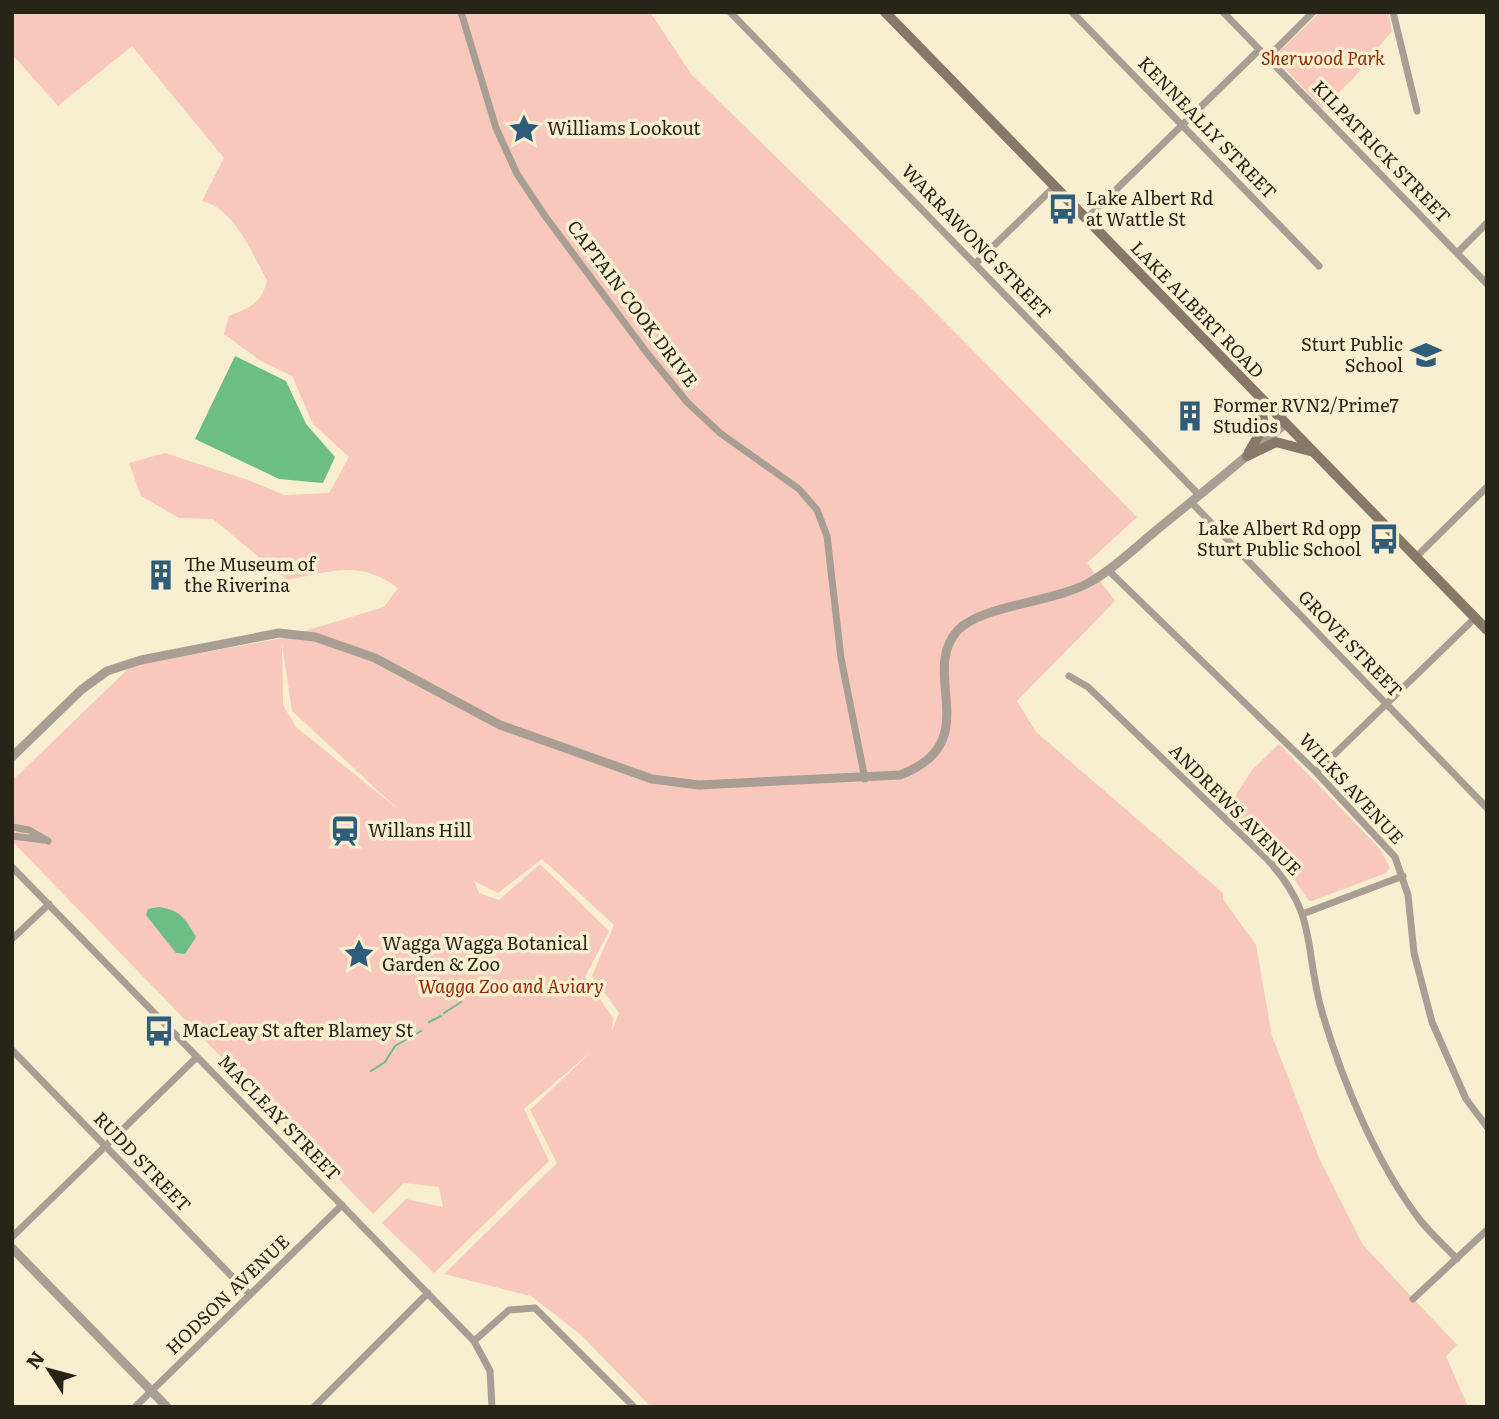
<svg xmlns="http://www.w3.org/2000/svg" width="1499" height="1419" viewBox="0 0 1499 1419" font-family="Literata,serif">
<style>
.green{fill:#f7c8bb;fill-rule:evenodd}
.water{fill:#6dbe84}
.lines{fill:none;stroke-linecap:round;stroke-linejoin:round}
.stream{stroke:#6dbe84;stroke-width:2}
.minor{stroke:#a99e94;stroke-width:7}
.tertiary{stroke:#a99e94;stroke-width:9}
.secondary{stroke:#877869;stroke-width:10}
.labels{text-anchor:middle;stroke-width:7;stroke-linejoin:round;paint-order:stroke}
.park-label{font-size:18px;font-style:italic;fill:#922906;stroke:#f8efd0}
.street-label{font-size:18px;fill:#272418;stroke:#f8efd0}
.poi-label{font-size:18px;fill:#272418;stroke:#f8efd0;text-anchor:start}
</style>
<rect width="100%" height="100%" fill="#f8efd0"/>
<!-- green -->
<path class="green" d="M 12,12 L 650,12 L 691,74 L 923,300 L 1137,517 L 1087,563 L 1115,601 L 1017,701 L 1036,732 L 1223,893 L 1223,899 L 1256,945 L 1272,1036 L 1320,1160 L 1363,1245 L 1457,1345 L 1446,1356 L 1468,1407 L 651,1407 L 581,1335 L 531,1296 L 444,1274 L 557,1163 L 530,1110 L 592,1051 L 524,1109 L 549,1161 L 434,1273 L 382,1223 L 406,1199 L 443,1207 L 439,1187 L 404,1183 L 373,1214 L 12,841 L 12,832 L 18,829 L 12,828 L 12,781 L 131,666 L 282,638 L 384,607 L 398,588 C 359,559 331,572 287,580 L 213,519 L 179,518 L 141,496 L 129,463 L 165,453 L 248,480 L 284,495 L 329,493 L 349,457 L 313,424 L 292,376 L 261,361 L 224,334 L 229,316 C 250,308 262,303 267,280 C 251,252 235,209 202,201 L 224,158 L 132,46 L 58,106 L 12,54 ZM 282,644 L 292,711 L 399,810 L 296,727 L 283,705 ZM 542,859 L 614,925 L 592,976 L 619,1013 L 612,1031 L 613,1018 L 585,977 L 609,931 L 540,864 L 499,900 L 479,893 L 474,881 L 498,893 Z
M 1320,12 L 1388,12 L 1392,31 L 1353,79 L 1322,108 L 1278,61 L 1280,51 Z
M 1279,744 L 1380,849 L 1390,868 L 1386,873 L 1312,901 L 1308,900 L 1291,874 L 1226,811 L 1252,770 Z"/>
<!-- water -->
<path class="water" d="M 235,356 L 286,381 L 306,424 L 335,457 L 323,483 L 279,479 L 195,439 Z
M 159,907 C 181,910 186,920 196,937 L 185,954 L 176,953 L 146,915 L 148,909 Z"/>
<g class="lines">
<!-- stream -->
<path class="stream" d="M 444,1013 L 461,1002
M 429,1022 L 441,1016
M 371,1071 L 385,1062 L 395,1046 L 421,1031"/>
<!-- minor -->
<path class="minor" d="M 461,12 L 496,128 L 517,174 L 545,216 L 647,353 L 687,402 L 720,433 L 799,489 L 817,510 L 827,536 L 841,658 L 865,779
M 730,12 L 1199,495
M 1072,12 L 1319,266
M 1223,12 L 1487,284
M 1393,12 L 1417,111
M 1267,58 L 1313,12
M 1086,219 L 1259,50
M 1457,253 L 1487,223
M 975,264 L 1055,186
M 1191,502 L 1487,808
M 1416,557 L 1487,487
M 1108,570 L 1316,772 L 1395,857 L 1408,895 L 1414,953 L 1432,1022 L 1466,1099 L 1487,1127
M 1069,676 L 1088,687 L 1267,859 C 1319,916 1303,945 1322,1012 C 1342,1080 1376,1163 1420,1220 C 1431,1234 1445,1246 1457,1259
M 1316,772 L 1475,618
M 12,827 L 29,830 L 48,841
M 12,836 L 44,840
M 12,867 L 474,1341 L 490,1371 L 492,1407
M 1305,913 L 1403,876
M 12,939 L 49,904
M 12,1050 L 250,1295
M 12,1237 L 197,1057
M 1413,1299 L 1487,1230
M 474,1341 L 509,1310 L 535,1308 L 634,1407
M 135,1407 L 342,1205
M 314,1407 L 428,1293"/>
<!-- tertiary -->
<path class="tertiary" d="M 12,757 L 81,690 L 107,671 L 141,660 L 279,633 L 315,637 L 375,658 L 500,725 L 652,779 L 699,785 L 900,775 C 987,742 918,673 958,630 C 984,604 1055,603 1092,581 C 1116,567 1137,546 1159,528 C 1201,494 1244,459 1286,423
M 12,1248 L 167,1407"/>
<!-- secondary -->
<path class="secondary" d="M 885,12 L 1487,630
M 1249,452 L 1264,426 L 1259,398
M 1247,456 L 1276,442 L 1310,451"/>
</g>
<!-- icons -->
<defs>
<g id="sight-bare" transform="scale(2.415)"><path d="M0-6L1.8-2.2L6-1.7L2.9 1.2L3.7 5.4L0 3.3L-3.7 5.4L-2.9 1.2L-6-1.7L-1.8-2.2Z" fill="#2d5d7b" stroke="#f8efd0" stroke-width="2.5" paint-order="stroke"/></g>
<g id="bus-bare" transform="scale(2.415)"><path d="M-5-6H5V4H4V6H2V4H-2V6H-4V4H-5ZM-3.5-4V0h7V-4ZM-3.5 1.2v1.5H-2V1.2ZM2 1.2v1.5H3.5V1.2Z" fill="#2d5d7b" stroke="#f8efd0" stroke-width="2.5" paint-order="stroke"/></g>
<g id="school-bare" transform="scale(2.415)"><path d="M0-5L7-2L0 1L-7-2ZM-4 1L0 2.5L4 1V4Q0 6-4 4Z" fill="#2d5d7b" stroke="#f8efd0" stroke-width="2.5" paint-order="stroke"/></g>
<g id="building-bare" transform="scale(2.415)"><path d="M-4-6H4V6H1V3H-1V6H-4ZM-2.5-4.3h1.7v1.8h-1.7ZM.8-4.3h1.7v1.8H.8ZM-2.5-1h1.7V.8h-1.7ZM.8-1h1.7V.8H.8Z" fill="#2d5d7b" stroke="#f8efd0" stroke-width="2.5" paint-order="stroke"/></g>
<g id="station-bare" transform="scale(2.415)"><path d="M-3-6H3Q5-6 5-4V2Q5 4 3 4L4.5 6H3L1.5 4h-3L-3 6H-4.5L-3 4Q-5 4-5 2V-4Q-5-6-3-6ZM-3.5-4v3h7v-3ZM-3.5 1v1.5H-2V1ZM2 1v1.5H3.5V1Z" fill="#2d5d7b" stroke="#f8efd0" stroke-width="2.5" paint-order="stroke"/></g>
</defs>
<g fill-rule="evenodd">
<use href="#sight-bare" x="524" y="129"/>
<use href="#bus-bare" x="1063" y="209"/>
<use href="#school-bare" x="1426" y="355"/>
<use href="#building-bare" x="1190" y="416"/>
<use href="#bus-bare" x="1384" y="539"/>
<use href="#building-bare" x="161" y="575"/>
<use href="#station-bare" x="345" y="831"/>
<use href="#sight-bare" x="359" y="954"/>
<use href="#bus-bare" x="159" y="1031"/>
</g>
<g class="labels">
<!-- park labels -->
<g class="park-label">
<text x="1323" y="65">Sherwood Park</text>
<text x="511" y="993">Wagga Zoo and Aviary</text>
</g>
<!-- street labels -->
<g class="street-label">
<text transform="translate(1207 128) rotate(46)" y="6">KENNEALLY STREET</text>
<text transform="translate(1381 152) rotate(46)" y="6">KILPATRICK STREET</text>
<text transform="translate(976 242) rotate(46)" y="6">WARRAWONG STREET</text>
<text transform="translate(632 304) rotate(53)" y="6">CAPTAIN COOK DRIVE</text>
<text transform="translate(1197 310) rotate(46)" y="6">LAKE ALBERT ROAD</text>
<text transform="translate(1350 644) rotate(46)" y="6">GROVE STREET</text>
<text transform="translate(1351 789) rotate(47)" y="6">WILKS AVENUE</text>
<text transform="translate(1235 810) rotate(45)" y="6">ANDREWS AVENUE</text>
<text transform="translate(279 1118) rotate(46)" y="6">MACLEAY STREET</text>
<text transform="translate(142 1162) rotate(46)" y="6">RUDD STREET</text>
<text transform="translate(228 1295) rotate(-44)" y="6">HODSON AVENUE</text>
</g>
<!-- poi labels -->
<g class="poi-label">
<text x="547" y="135">Williams Lookout</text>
<text x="1086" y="205">Lake Albert Rd<tspan x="1086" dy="21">at Wattle St</tspan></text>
<text x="1403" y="351" text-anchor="end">Sturt Public<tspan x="1403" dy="21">School</tspan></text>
<text x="1213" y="412">Former RVN2/Prime7<tspan x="1213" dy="21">Studios</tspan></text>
<text x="1361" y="535" text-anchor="end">Lake Albert Rd opp<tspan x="1361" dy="21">Sturt Public School</tspan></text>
<text x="184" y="571">The Museum of<tspan x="184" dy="21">the Riverina</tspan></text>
<text x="368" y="837">Willans Hill</text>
<text x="382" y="950">Wagga Wagga Botanical<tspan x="382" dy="21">Garden &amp; Zoo</tspan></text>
<text x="182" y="1037">MacLeay St after Blamey St</text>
</g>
</g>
<!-- border -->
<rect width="1499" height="1419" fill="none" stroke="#272418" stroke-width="28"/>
<!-- north arrow -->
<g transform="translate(49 1370) rotate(306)" stroke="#f8efd0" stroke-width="5" paint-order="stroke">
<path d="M0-5L12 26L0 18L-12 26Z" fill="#272418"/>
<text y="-10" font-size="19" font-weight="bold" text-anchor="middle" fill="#272418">N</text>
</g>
</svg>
